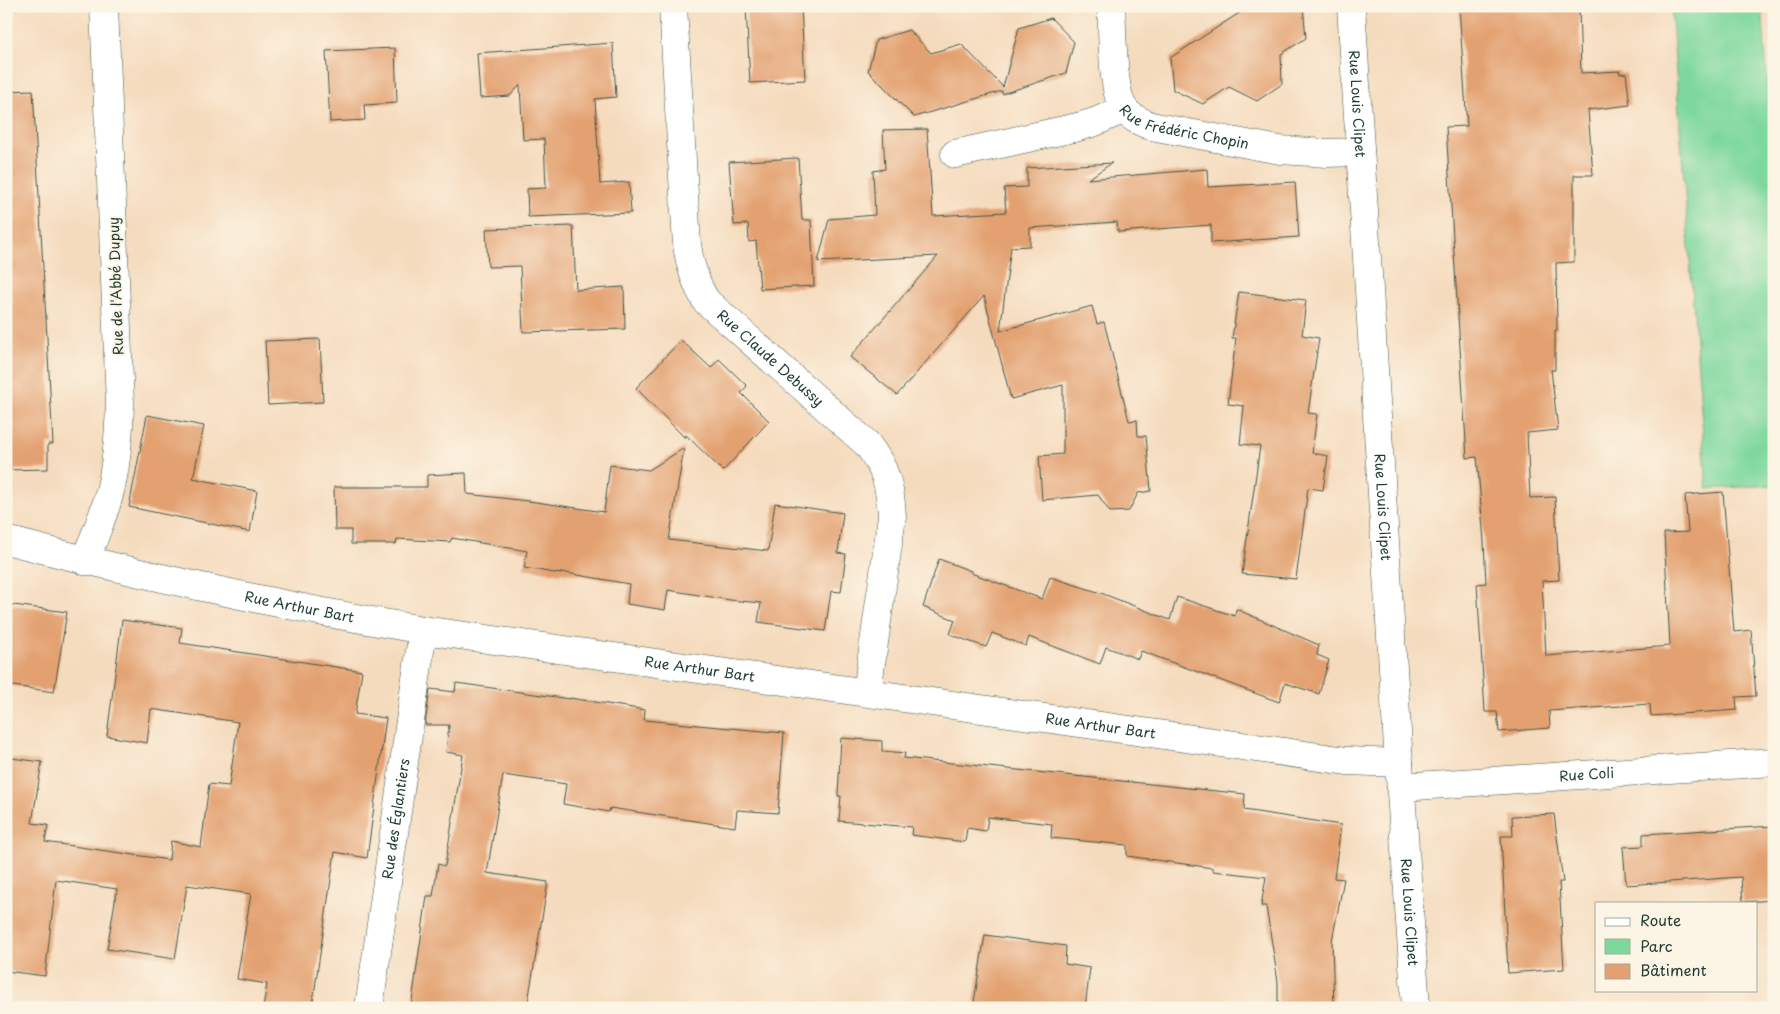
<svg xmlns="http://www.w3.org/2000/svg" width="1780" height="1014" viewBox="0 0 1780 1014" font-family="'Playpen Sans',sans-serif">
<style>
.green{fill:#7ed89e;stroke:#4e8a69}
.building{fill:#e3a171}
.lines{fill:none;stroke-linecap:round;stroke-linejoin:round}
.minor-casing{stroke:#3f5549;stroke-width:29}
.tertiary-casing{stroke:#3f5549;stroke-width:29}
.minor{stroke:#fff;stroke-width:28}
.tertiary{stroke:#fff;stroke-width:28}
.labels{text-anchor:middle;stroke-width:4;stroke-linejoin:round;paint-order:stroke}
.street-label{font-size:14px;fill:#1f3d34;stroke:#fcf5e5}
</style>
<rect width="100%" height="100%" fill="#fcf5e5"/>
<filter id="ink" filterUnits="userSpaceOnUse"><feTurbulence type="fractalNoise" baseFrequency=".02" numOctaves="2"/><feDisplacementMap in="SourceGraphic" scale="10" xChannelSelector="R" yChannelSelector="G"/><feConvolveMatrix kernelMatrix="1 2 1 2 8 2 1 2 1" color-interpolation-filters="sRGB"/></filter>
<filter id="wash" filterUnits="userSpaceOnUse"><feTurbulence type="fractalNoise" baseFrequency=".0096" numOctaves="4" result="noise"/><feDisplacementMap in="SourceGraphic" scale="20" xChannelSelector="R" yChannelSelector="G"/><feGaussianBlur stdDeviation="1.12" result="paint"/><feColorMatrix in="noise" values="0 0 0 0 0 0 0 0 0 0 0 0 0 0 0 0 0 1.4 0 .05"/><feComposite in="paint" operator="in"/></filter>
<g filter="url(#wash)">
<rect width="100%" height="100%" fill="#f5dbbe"/>
<!-- green -->
<path class="green" d="M 1671,6 L 1762,6 L 1774,176 L 1774,485 L 1707,489 Z"/>
<g id="blocks">
<!-- building -->
<path class="building" d="M 746,6 L 801,6 L 805,80 L 750,83 Z
M 1250,6 L 1303,6 L 1306,38 L 1281,54 L 1282,84 L 1257,101 L 1229,87 L 1203,104 L 1173,90 L 1170,58 Z
M 1459,6 L 1579,6 L 1581,73 L 1620,71 L 1620,74 L 1626,73 L 1630,105 L 1588,110 L 1593,175 L 1574,175 L 1574,262 L 1556,263 L 1557,330 L 1555,330 L 1555,370 L 1551,370 L 1558,430 L 1527,433 L 1530,498 L 1555,497 L 1559,580 L 1542,581 L 1546,656 L 1670,646 L 1664,533 L 1688,532 L 1685,495 L 1723,492 L 1734,632 L 1751,630 L 1756,696 L 1736,697 L 1737,710 L 1651,716 L 1650,704 L 1549,711 L 1550,728 L 1499,732 L 1497,712 L 1485,712 L 1477,584 L 1486,583 L 1484,542 L 1477,457 L 1467,458 L 1446,127 L 1467,126 Z
M 1051,18 L 1074,42 L 1066,73 L 1002,94 L 1002,91 L 914,117 L 868,71 L 876,40 L 909,30 L 931,53 L 961,44 L 1003,87 L 1019,28 Z
M 613,43 L 616,97 L 595,99 L 600,184 L 629,182 L 631,213 L 528,217 L 527,189 L 546,188 L 544,139 L 523,140 L 520,85 L 510,96 L 480,98 L 477,53 Z
M 395,48 L 397,103 L 364,105 L 365,120 L 330,122 L 326,51 Z
M 33,90 L 53,444 L 48,444 L 48,469 L 6,470 L 6,91 Z
M 927,129 L 933,216 L 1006,212 L 1004,188 L 1027,187 L 1027,168 L 1112,163 L 1088,179 L 1207,169 L 1208,187 L 1295,182 L 1299,237 L 1211,243 L 1211,225 L 1118,232 L 1117,222 L 1030,228 L 1030,246 L 1011,247 L 1000,331 L 1092,306 L 1097,324 L 1104,322 L 1129,421 L 1137,420 L 1138,436 L 1146,436 L 1151,491 L 1138,493 L 1129,511 L 1110,512 L 1098,495 L 1042,500 L 1039,456 L 1063,454 L 1063,385 L 1011,399 L 984,296 L 897,395 L 850,357 L 938,256 L 818,262 L 829,219 L 875,215 L 873,171 L 885,169 L 883,130 Z
M 798,158 L 802,220 L 811,220 L 814,286 L 760,289 L 756,241 L 749,242 L 748,224 L 734,225 L 729,162 Z
M 573,226 L 576,290 L 624,287 L 625,329 L 523,332 L 520,266 L 488,267 L 486,229 Z
M 1239,292 L 1306,300 L 1302,335 L 1319,338 L 1308,413 L 1317,414 L 1312,453 L 1328,456 L 1323,490 L 1308,488 L 1296,579 L 1242,574 L 1260,446 L 1240,444 L 1244,406 L 1228,404 L 1236,338 L 1232,338 Z
M 320,339 L 323,402 L 268,405 L 265,341 Z
M 681,340 L 711,368 L 719,359 L 747,386 L 741,393 L 769,421 L 723,471 L 686,435 L 685,438 L 636,388 Z
M 147,415 L 204,426 L 193,478 L 257,491 L 250,532 L 129,507 Z
M 684,448 L 669,540 L 768,551 L 775,503 L 843,513 L 838,553 L 846,554 L 841,592 L 831,591 L 825,631 L 758,622 L 761,603 L 730,600 L 668,590 L 665,610 L 627,604 L 629,584 L 561,572 L 561,574 L 524,568 L 527,551 L 452,538 L 450,542 L 397,539 L 396,544 L 351,544 L 351,530 L 335,530 L 334,487 L 427,487 L 427,475 L 466,473 L 467,494 L 536,502 L 604,512 L 610,465 L 649,470 Z
M 939,559 L 971,571 L 971,573 L 1042,599 L 1050,577 L 1101,593 L 1170,620 L 1177,597 L 1235,616 L 1236,609 L 1319,645 L 1317,655 L 1329,660 L 1319,694 L 1285,683 L 1279,702 L 1141,651 L 1138,659 L 1106,647 L 1100,664 L 1029,637 L 1026,646 L 992,633 L 986,647 L 968,641 L 950,634 L 955,620 L 923,607 Z
M 6,604 L 67,612 L 54,692 L 6,685 Z
M 122,620 L 182,628 L 180,643 L 362,671 L 355,714 L 386,718 L 367,858 L 335,852 L 312,1008 L 263,1008 L 267,984 L 237,979 L 251,894 L 187,885 L 175,959 L 107,949 L 117,889 L 56,880 L 45,976 L 6,971 L 6,790 L 11,758 L 42,762 L 32,823 L 48,825 L 45,842 L 169,860 L 171,841 L 201,847 L 209,784 L 229,786 L 238,722 L 151,709 L 147,743 L 107,736 Z
M 456,683 L 570,699 L 570,698 L 645,710 L 644,720 L 784,733 L 778,813 L 737,810 L 735,827 L 610,808 L 609,812 L 563,804 L 566,784 L 503,775 L 487,873 L 548,882 L 527,1008 L 411,1008 L 427,896 L 433,896 L 438,864 L 445,866 L 463,755 L 446,752 L 449,725 L 425,725 L 430,689 L 455,692 Z
M 841,738 L 882,741 L 882,751 L 905,753 L 904,758 L 1245,794 L 1244,810 L 1341,825 L 1334,878 L 1344,879 L 1332,941 L 1334,1008 L 1278,1008 L 1278,982 L 1266,906 L 1261,906 L 1266,877 L 1213,871 L 1213,868 L 1127,856 L 1127,845 L 1051,838 L 1052,824 L 988,817 L 986,831 L 967,828 L 965,842 L 911,835 L 912,827 L 839,821 L 841,796 L 838,796 Z
M 1554,814 L 1563,882 L 1559,882 L 1564,969 L 1508,973 L 1501,836 L 1513,836 L 1512,816 Z
M 1774,826 L 1774,900 L 1743,902 L 1741,877 L 1626,885 L 1623,847 L 1643,846 L 1643,834 Z
M 985,935 L 1066,946 L 1065,964 L 1090,968 L 1085,1008 L 1015,1008 L 974,1002 Z"/>
</g>
</g>
<g filter="url(#ink)">
<use href="#blocks" fill-opacity="0" stroke="#3f5549" stroke-width="1"/>
<g class="lines">
<!-- minor casing -->
<g class="minor-casing">
<g id="minor">
<path id="s1" d="M 673,6 L 687,245 C 690,266 695,283 706,301 L 867,444 C 886,469 890,485 892,516 L 867,692"/>
<path id="s2" d="M 1111,6 C 1113,30 1111,93 1125,110 C 1131,118 1141,122 1151,126 L 1280,150 L 1327,153 L 1360,152"/>
<path d="M 955,154 L 1078,127 L 1095,122 L 1124,109"/>
<path id="s3" d="M 6,540 C 144,576 282,606 423,630 L 1347,761 L 1399,763"/>
<path d="M 85,561 C 93,539 103,518 109,495 C 117,465 119,435 120,404 L 104,6"/>
<path id="s4" d="M 1401,787 L 1774,762"/>
<path id="s5" d="M 369,1008 L 423,630"/>
</g>
</g>
<!-- tertiary casing -->
<g class="tertiary-casing">
<g id="tertiary">
<path id="s6" d="M 1351,6 L 1399,763 L 1416,1008"/>
</g>
</g>
<!-- minor -->
<use href="#minor" class="minor"/>
<!-- tertiary -->
<use href="#tertiary" class="tertiary"/>
</g>
</g>
<g class="labels">
<!-- street labels -->
<g class="street-label">
<text dy="5" stroke="none"><textPath href="#s6" startOffset="98">Rue Louis Clipet</textPath></text>
<text dy="5" stroke="none"><textPath href="#s2" startOffset="169">Rue Frédéric Chopin</textPath></text>
<text transform="translate(116 286) rotate(-92)" y="5">Rue de l'Abbé Dupuy</text>
<text dy="5" stroke="none"><textPath href="#s1" startOffset="385">Rue Claude Debussy</textPath></text>
<text dy="5" stroke="none"><textPath href="#s6" startOffset="502">Rue Louis Clipet</textPath></text>
<text dy="5" stroke="none"><textPath href="#s3" startOffset="301">Rue Arthur Bart</textPath></text>
<text dy="5" stroke="none"><textPath href="#s3" startOffset="706">Rue Arthur Bart</textPath></text>
<text dy="5" stroke="none"><textPath href="#s3" startOffset="1111">Rue Arthur Bart</textPath></text>
<text dy="5" stroke="none"><textPath href="#s4" startOffset="186">Rue Coli</textPath></text>
<text dy="5" stroke="none"><textPath href="#s5" startOffset="191">Rue des Églantiers</textPath></text>
<text dy="5" stroke="none"><textPath href="#s6" startOffset="908">Rue Louis Clipet</textPath></text>
</g>
</g>
<!-- margin -->
<rect width="1780" height="1014" fill="none" stroke="#fcf5e5" stroke-width="25"/>
<!-- legend -->
<rect x="1595" y="902" width="162" height="90" fill="#fcf5e5" stroke="#a4ab9e"/>
<rect x="1605" y="918" width="25" height="8" fill="#ffffff" stroke="#a4ab9e"/>
<text x="1640" y="926" font-size="15" fill="#1f3d34">Route</text>
<rect x="1605" y="939" width="25" height="15" fill="#7ed89e" stroke="#a4ab9e"/>
<text x="1640" y="952" font-size="15" fill="#1f3d34">Parc</text>
<rect x="1605" y="964" width="25" height="15" fill="#e3a171" stroke="#a4ab9e"/>
<text x="1640" y="976" font-size="15" fill="#1f3d34">Bâtiment</text>
</svg>
